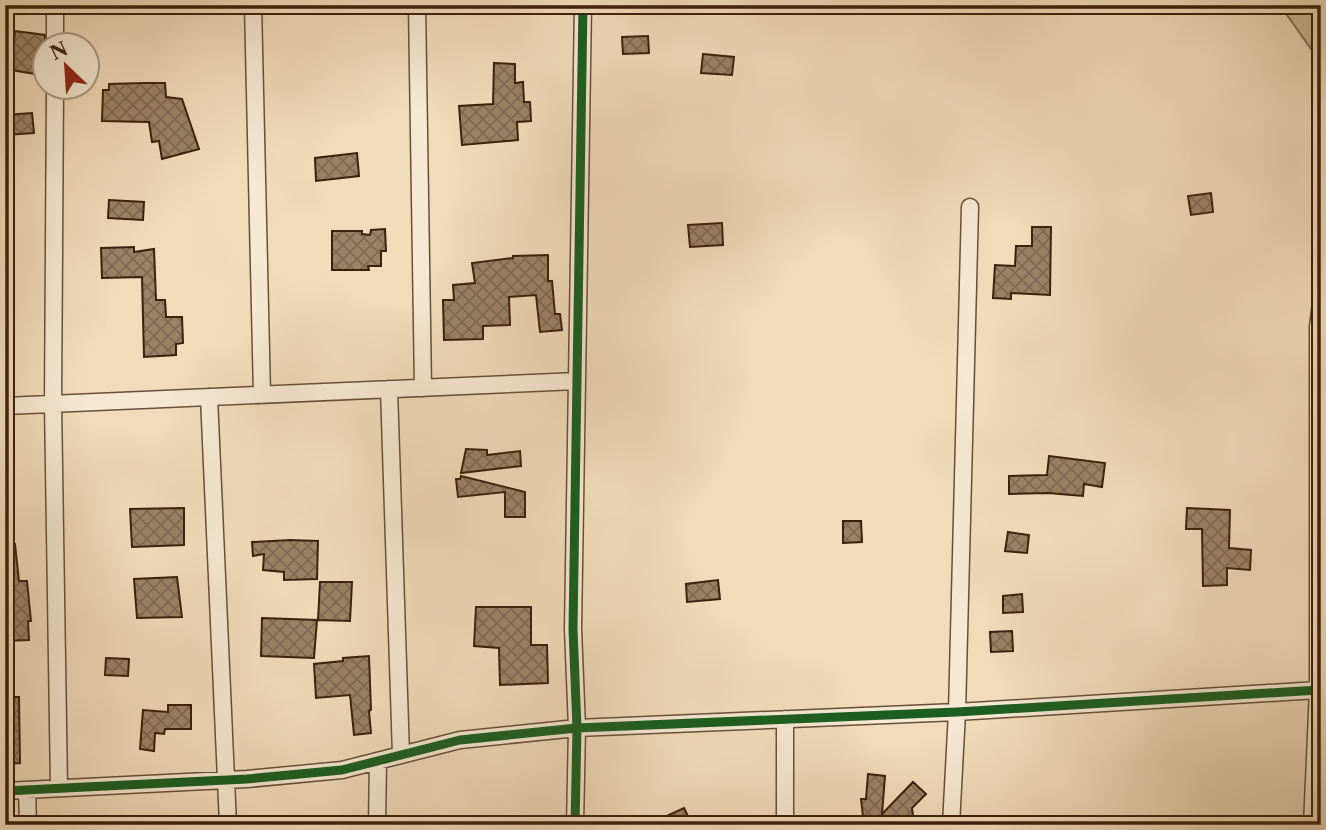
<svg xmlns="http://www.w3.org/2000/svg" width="1326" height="830" viewBox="0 0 1326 830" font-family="'Libre Caslon Text',serif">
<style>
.grass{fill:url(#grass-tufts);stroke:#866e54;stroke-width:2}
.building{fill:url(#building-cross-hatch);stroke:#3b210b;stroke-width:2}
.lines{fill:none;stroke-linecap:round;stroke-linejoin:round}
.street-casing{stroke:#685037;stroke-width:19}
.street{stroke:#f6e8d2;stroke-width:16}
.cycleway-casing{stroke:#f6e8d2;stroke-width:13}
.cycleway{stroke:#1b5e20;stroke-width:9}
</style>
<defs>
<pattern id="grass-tufts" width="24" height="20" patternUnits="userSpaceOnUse" patternTransform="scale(1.75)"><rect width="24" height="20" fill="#d2bb9c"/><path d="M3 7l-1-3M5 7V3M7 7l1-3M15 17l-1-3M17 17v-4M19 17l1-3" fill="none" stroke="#b5a085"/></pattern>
<pattern id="building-cross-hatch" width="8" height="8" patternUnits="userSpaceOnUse" patternTransform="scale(1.75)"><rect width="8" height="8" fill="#9a8266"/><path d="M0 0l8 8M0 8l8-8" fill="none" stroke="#7f6a52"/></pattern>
</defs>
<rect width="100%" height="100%" fill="#f1dbba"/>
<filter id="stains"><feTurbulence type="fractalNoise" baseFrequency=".00286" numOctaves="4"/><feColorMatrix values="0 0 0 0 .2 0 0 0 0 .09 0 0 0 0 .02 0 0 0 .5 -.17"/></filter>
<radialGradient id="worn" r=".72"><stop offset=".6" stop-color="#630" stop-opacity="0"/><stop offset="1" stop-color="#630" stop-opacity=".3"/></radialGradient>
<!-- grass -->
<path class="grass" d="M 1280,5 L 1321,5 L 1321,63 Z"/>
<!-- building -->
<path class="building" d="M 15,31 L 45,35 L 46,57 L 41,75 L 11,70 Z
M 648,36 L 649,53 L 623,54 L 622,37 Z
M 703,54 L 734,57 L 732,75 L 701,73 Z
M 494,63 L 515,64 L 515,83 L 523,82 L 524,102 L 530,102 L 531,121 L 517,122 L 518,140 L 462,145 L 459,106 L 493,104 Z
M 145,83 L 165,83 L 166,97 L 182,99 L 199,149 L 162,159 L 159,141 L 152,142 L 149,122 L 102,121 L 103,90 L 109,90 L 109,84 Z
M 32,113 L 34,133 L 5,135 L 5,115 Z
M 357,153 L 359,176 L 316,181 L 315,158 Z
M 1211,193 L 1213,212 L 1191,215 L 1188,196 Z
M 109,200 L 144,202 L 143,220 L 108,218 Z
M 722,223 L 723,245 L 690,247 L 688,225 Z
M 1032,227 L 1051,227 L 1050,295 L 1011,293 L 1011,299 L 993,298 L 995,265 L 1015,266 L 1016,246 L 1032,246 Z
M 385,229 L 386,251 L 381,251 L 381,266 L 368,266 L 369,270 L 332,270 L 332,231 L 362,231 L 362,234 L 370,235 L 371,230 Z
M 134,247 L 134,252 L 154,249 L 156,300 L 165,300 L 166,317 L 182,317 L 183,343 L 176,344 L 176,355 L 144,357 L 142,277 L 102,278 L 101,248 Z
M 548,255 L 548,281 L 552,281 L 555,314 L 560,314 L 562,330 L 540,332 L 536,295 L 509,297 L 510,325 L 483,326 L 483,339 L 444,340 L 443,300 L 454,300 L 453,285 L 475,283 L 472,263 L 513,258 L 513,256 Z
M 466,449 L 487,450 L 487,455 L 520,451 L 521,466 L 461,473 Z
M 1049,456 L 1105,463 L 1102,487 L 1084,484 L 1083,496 L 1048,493 L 1009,494 L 1009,476 L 1047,475 Z
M 461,476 L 525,492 L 525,517 L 505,517 L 505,492 L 458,497 L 456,479 L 460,479 Z
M 184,508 L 184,545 L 132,547 L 130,509 Z
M 1187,508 L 1230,510 L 1229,548 L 1251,550 L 1250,570 L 1227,568 L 1227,585 L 1203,586 L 1202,529 L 1186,529 Z
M 843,521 L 861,521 L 862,542 L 843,543 Z
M 1008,532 L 1029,535 L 1027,553 L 1005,551 Z
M 290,540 L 318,541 L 317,579 L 284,580 L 284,572 L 263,570 L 264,554 L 253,556 L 252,542 Z
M 15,544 L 19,581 L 27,581 L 31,621 L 28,621 L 29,640 L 5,641 L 5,545 Z
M 177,577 L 182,617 L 137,618 L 134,579 Z
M 718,580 L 720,599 L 687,602 L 686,584 Z
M 320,582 L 352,582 L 350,621 L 318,620 Z
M 1022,594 L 1023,612 L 1003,613 L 1003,596 Z
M 476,607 L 531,607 L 531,645 L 547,645 L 548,683 L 500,685 L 499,648 L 474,646 Z
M 262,618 L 317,620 L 314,658 L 261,656 Z
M 1012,631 L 1013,651 L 991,652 L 990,632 Z
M 369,656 L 371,710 L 369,711 L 371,733 L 354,735 L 350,695 L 316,698 L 314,664 L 343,661 L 343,658 Z
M 106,658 L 129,659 L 128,676 L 105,675 Z
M 5,697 L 19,697 L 20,763 L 5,764 Z
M 168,705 L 191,705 L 191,729 L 165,729 L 164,734 L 155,733 L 154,751 L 140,749 L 143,710 L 168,712 Z
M 868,774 L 885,776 L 882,814 L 913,782 L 926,794 L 912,808 L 914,823 L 864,825 L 861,799 L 866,799 Z
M 684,808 L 692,825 L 647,825 Z"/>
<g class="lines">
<!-- street casing -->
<g class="street-casing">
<path id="street" d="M 253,5 L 262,395
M 417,5 L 423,388
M 55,46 L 55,5
M 55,88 L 53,404 L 59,788
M 389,389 L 401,755
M 209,397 L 228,825
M 5,406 L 577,381
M 27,790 L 28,825
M 5,791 L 247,779 L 342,770 L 460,740 L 577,728 L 957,712 L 1318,690
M 377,825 L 378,761
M 575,825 L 577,728 L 573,629 L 583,5
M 785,825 L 785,719
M 951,825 L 957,712 L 970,207
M 1312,825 L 1318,690 L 1318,327 L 1321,303"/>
</g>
<!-- street -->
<use href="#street" class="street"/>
<!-- cycleway casing -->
<g class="cycleway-casing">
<path id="cycleway" d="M 5,791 L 247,779 L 342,770 L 460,740 L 577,728 L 957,712 L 1318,690
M 575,825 L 577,728 L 573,629 L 583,5"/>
</g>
<!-- cycleway -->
<use href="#cycleway" class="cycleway"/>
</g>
<!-- margin -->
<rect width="1326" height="830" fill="none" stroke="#f1dbba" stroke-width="28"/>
<rect x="7" y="7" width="1312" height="816" fill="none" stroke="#3b210b" stroke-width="3.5"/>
<rect x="14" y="14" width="1298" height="802" fill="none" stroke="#3b210b" stroke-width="2"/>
<!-- north arrow -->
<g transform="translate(66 66) rotate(335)"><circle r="33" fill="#f6e8d2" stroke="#ab9882" stroke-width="2"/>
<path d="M0-5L12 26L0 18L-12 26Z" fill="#8f2418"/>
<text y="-10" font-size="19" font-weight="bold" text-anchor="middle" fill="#3b210b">N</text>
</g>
<rect width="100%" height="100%" filter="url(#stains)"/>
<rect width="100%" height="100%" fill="url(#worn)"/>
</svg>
